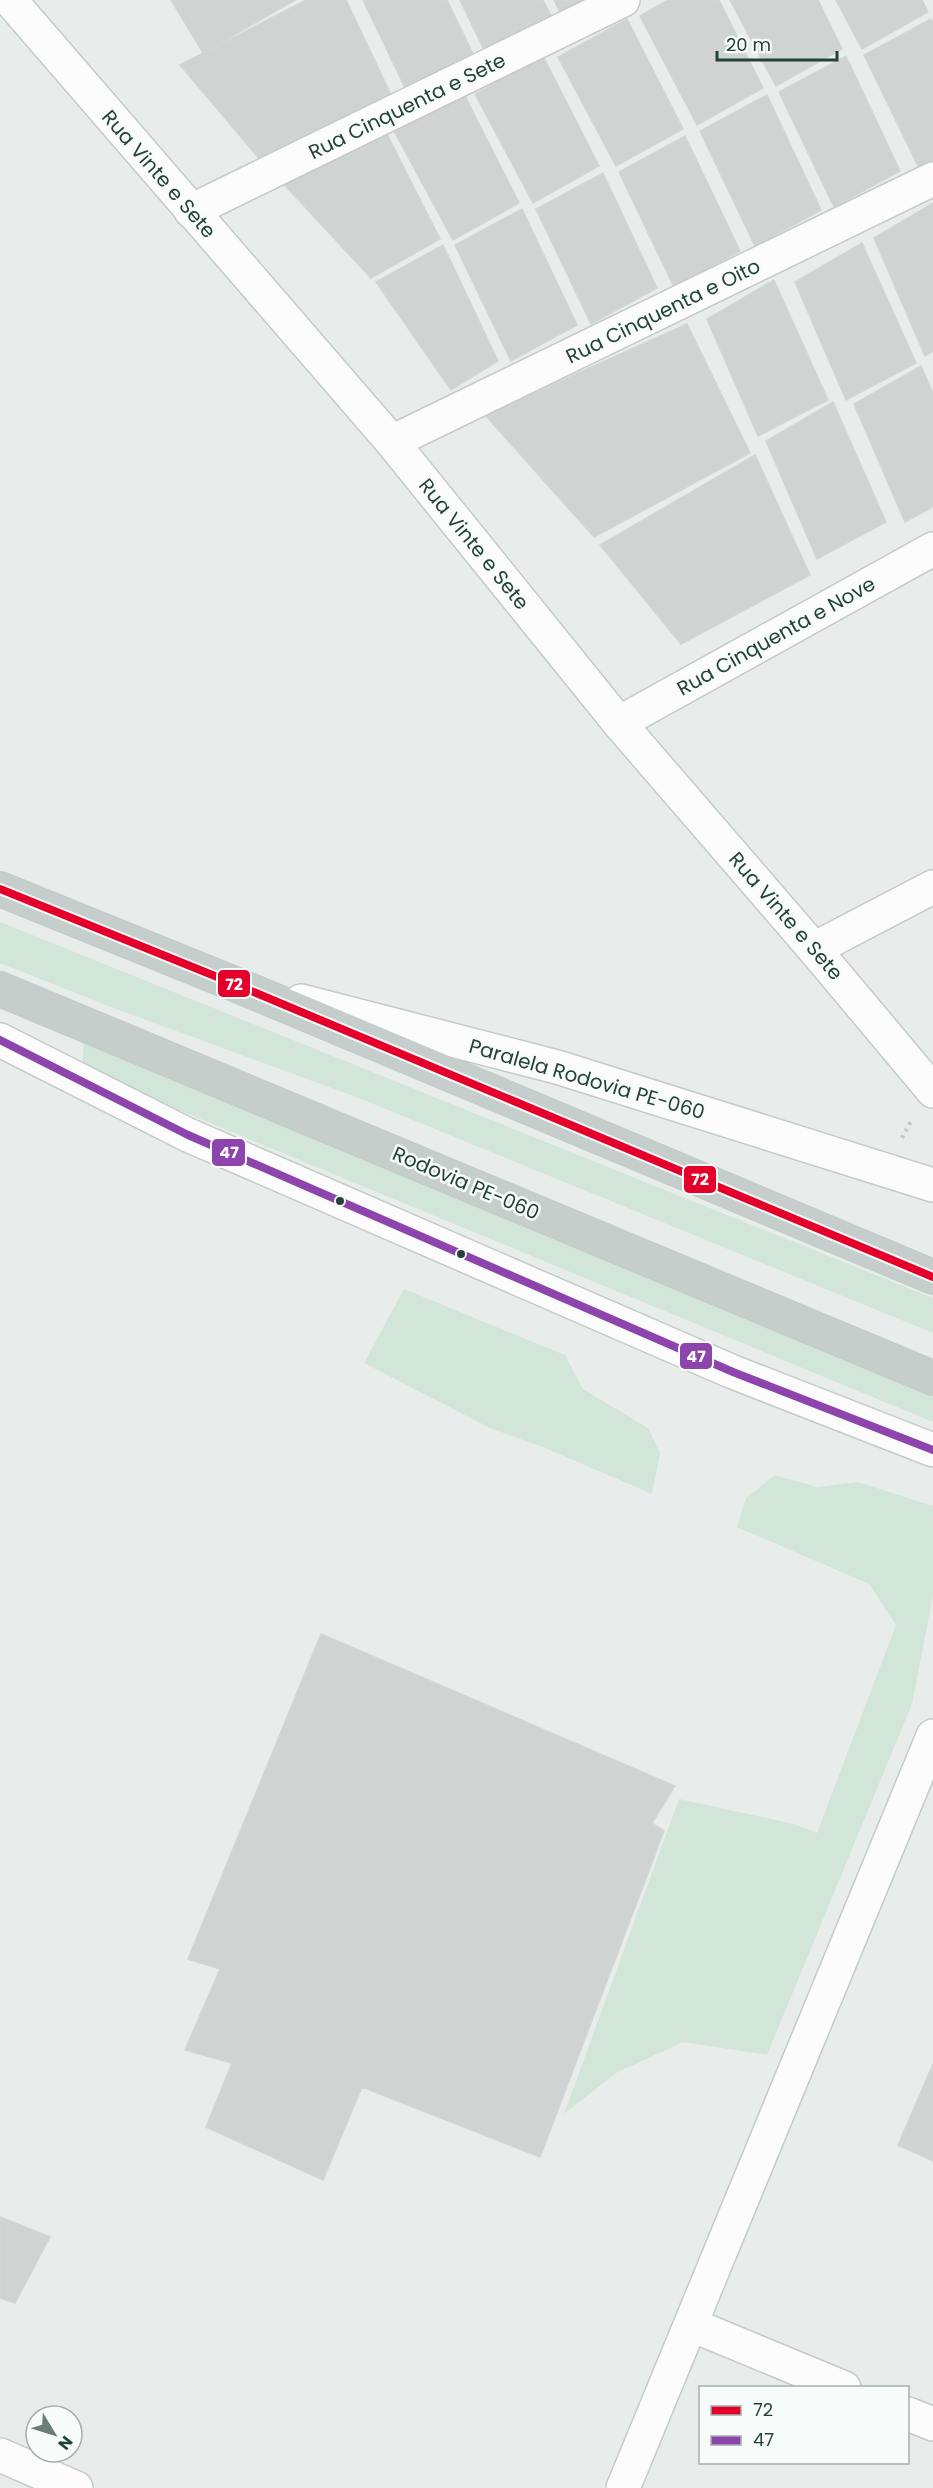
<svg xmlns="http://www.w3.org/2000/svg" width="933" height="2488" viewBox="0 0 933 2488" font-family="Poppins,sans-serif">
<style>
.green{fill:#d1e6d8}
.building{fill:#cfd4d2;stroke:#d1d6d4;stroke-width:1.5}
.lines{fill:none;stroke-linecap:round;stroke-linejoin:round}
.minor-casing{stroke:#c5cac8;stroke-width:36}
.tertiary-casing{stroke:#c5cac8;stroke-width:36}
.secondary-casing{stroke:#c3cbc8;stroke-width:36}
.trunk-casing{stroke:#c3ccc9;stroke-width:36}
.path{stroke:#c3ccca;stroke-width:4;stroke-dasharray:3 4.5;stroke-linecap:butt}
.minor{stroke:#fcfcfc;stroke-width:33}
.tertiary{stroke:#fcfcfc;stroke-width:33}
.secondary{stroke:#fcfcfc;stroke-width:33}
.trunk{stroke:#c6cecc;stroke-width:33}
.bus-1-casing{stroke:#f7fbf9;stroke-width:12}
.bus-2-casing{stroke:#f7fbf9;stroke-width:12}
.bus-1{stroke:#e4002b;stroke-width:8}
.bus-2{stroke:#8e44ad;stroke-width:8}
.bus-dot{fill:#24423a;stroke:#f7fbf9;stroke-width:2}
.labels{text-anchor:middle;stroke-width:5;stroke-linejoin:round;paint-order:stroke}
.street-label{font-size:20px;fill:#24423a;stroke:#f7fbf9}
.line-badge{stroke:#f7fbf9;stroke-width:2}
.badge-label{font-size:16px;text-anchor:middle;font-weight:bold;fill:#fff}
</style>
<rect width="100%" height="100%" fill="#e8edeb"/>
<!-- green -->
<path class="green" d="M 0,922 L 933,1298 L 933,1333 L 364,1100 L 111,1007 L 0,963 Z
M 84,1038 L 933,1385 L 933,1422 L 82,1070 Z
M 404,1289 L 565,1355 L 583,1389 L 648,1428 L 660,1453 L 652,1494 L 545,1448 L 490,1428 L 364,1363 Z
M 775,1475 L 817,1487 L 858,1482 L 933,1506 L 933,1596 L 912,1704 L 767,2055 L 683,2042 L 616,2073 L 564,2114 L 679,1799 L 794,1824 L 817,1833 L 896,1625 L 869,1584 L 737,1527 L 746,1498 Z"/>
<!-- building -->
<path class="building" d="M 171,0 L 295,0 L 203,53 Z
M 306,0 L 346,0 L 393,99 L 262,162 L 180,65 Z
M 363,0 L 447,0 L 475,58 L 408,94 Z
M 460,0 L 543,0 L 553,20 L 487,56 Z
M 554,0 L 588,0 L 561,15 Z
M 668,0 L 719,0 L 763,88 L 697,125 L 640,16 Z
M 730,0 L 818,0 L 842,49 L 776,86 Z
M 836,0 L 922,0 L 928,12 L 862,49 Z
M 627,19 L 683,129 L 616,166 L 558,57 Z
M 931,19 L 933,23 L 933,163 L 920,170 L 864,55 Z
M 543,56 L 599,166 L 533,203 L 475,94 Z
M 846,56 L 900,171 L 834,207 L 779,92 Z
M 463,92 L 519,203 L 453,240 L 394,131 Z
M 767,95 L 821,210 L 755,246 L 700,131 Z
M 384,128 L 440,239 L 371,278 L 277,177 Z
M 685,136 L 740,251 L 674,287 L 619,172 Z
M 603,173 L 657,288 L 591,324 L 536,209 Z
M 933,203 L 933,351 L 925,356 L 874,238 Z
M 522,209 L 577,325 L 511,361 L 455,245 Z
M 862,243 L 916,363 L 846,400 L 795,282 Z
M 443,245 L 498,361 L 451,390 L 376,282 Z
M 774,280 L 828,400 L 758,436 L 707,319 Z
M 687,324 L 750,453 L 594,537 L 485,415 Z
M 921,366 L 933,393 L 933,507 L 905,522 L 854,404 Z
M 833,402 L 886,522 L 817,559 L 766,441 Z
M 755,455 L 810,575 L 681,644 L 600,545 Z
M 321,1634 L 675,1786 L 652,1823 L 664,1831 L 540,2157 L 362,2087 L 323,2180 L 206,2127 L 232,2063 L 185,2050 L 220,1969 L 188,1959 Z
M 933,2064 L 933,2161 L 898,2145 Z
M 0,2217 L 50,2237 L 15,2303 L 0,2298 Z"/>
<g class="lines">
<!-- minor casing -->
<g class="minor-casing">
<path id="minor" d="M 191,211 L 623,0
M 392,442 L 933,179
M 619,723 L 933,549
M 814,949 L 933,887
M 692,2325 L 844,2388
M 908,2414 L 933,2424
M 0,2455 L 76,2488
M 623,2488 L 933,1736"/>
</g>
<!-- tertiary casing -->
<g class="tertiary-casing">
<path id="tertiary" d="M 10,0 L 392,442 L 619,723 L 814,949 L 933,1091"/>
</g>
<!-- secondary casing -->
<g class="secondary-casing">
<path id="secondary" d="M 301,1001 L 557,1067 L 933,1185
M 0,1040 L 188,1135 L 733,1372 L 933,1450"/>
</g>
<!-- trunk casing -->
<g class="trunk-casing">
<path id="trunk" d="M 0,889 L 237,985 L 933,1277
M 0,989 L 933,1378"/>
</g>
<!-- path -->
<path class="path" d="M 902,1138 L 911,1121"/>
<!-- minor -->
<use href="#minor" class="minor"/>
<!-- tertiary -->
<use href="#tertiary" class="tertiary"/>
<!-- secondary -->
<use href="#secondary" class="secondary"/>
<!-- trunk -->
<use href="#trunk" class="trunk"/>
<!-- bus-1 casing -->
<g class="bus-1-casing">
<path id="bus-1" d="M 0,889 L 237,985 L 933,1277"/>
</g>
<!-- bus-2 casing -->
<g class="bus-2-casing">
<path id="bus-2" d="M 0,1040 L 188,1135 L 733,1372 L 933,1450"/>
</g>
<!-- bus-1 -->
<use href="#bus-1" class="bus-1"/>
<!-- bus-2 -->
<use href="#bus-2" class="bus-2"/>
</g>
<!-- markers -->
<g class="bus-dot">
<circle cx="340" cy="1201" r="5"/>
<circle cx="461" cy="1254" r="5"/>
</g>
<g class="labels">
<!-- street labels -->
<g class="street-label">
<text transform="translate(407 106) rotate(-26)" y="7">Rua Cinquenta e Sete</text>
<text transform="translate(159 174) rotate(49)" y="7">Rua Vinte e Sete</text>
<text transform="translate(663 311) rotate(-26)" y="7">Rua Cinquenta e Oito</text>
<text transform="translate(474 544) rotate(51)" y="7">Rua Vinte e Sete</text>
<text transform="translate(776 636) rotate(-29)" y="7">Rua Cinquenta e Nove</text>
<text transform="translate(786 916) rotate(49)" y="7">Rua Vinte e Sete</text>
<text transform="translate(587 1079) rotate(16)" y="7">Paralela Rodovia PE-060</text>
<text transform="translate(466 1183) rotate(23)" y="7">Rodovia PE-060</text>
</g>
</g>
<g class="line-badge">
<rect x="217" y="969" width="34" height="29" rx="6" fill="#e4002b"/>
<rect x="211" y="1138" width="35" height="29" rx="6" fill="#8e44ad"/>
<rect x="683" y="1165" width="34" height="29" rx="6" fill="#e4002b"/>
<rect x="679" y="1342" width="34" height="28" rx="6" fill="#8e44ad"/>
</g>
<g class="badge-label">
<text x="234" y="990">72</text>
<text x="229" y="1158">47</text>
<text x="700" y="1185">72</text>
<text x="696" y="1362">47</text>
</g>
<!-- legend -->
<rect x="699" y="2386" width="210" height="78" fill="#f7fbf9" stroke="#a3b1ad" stroke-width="1.5"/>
<rect x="711" y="2406" width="30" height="9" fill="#e4002b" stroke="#a3b1ad" stroke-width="1.5"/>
<text x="753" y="2416" font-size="18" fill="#24423a">72</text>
<rect x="711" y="2436" width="30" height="9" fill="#8e44ad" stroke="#a3b1ad" stroke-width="1.5"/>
<text x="753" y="2446" font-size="18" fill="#24423a">47</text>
<!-- north arrow -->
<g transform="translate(54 2434) rotate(128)"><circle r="28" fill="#f7fbf9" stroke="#a3b1ad" stroke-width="1.5"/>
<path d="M0-4.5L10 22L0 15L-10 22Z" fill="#697e78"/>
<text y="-9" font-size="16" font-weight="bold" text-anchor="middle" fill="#24423a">N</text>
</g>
<!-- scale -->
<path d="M717 51v9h120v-9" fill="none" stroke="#24423a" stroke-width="3"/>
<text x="726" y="51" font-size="18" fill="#24423a" stroke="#f7fbf9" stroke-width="4.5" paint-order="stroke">20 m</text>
</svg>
